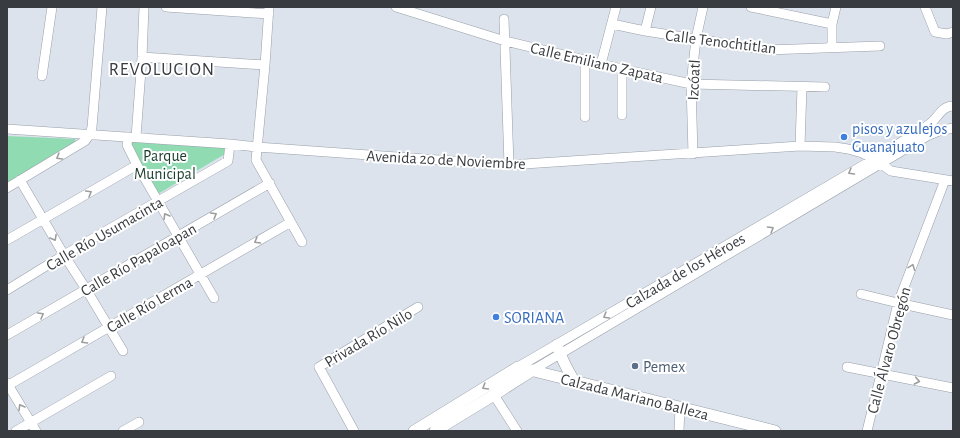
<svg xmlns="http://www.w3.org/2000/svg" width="960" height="438" viewBox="0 0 960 438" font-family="'Alegreya Sans',sans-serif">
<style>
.green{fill:#91dbb3}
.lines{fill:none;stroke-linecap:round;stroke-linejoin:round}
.minor-casing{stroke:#989fa9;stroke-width:10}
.major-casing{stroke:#989fa9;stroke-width:12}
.minor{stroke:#fff;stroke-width:9}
.major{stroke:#fff;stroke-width:11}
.oneway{stroke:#9c9d9f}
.shop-dot{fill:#3f7fe0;stroke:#fff;stroke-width:1.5}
.service-dot{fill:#5c6f8a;stroke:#fff;stroke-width:1.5}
.labels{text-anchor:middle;stroke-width:4;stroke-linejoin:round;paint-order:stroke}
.street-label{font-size:16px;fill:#383b3f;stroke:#fff}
.shop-label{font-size:16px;fill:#366cbe;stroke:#fff;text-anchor:start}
.park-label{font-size:16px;fill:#1a3e2d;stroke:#fff}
.service-label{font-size:16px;fill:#4e5e75;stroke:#fff;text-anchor:start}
.quarter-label{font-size:18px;letter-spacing:1px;fill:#383b3f;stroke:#fff}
</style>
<rect width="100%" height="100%" fill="#dce3ed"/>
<!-- green -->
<path class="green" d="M 7,136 L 75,139 L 76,143 L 7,183 Z
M 131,141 L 226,147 L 225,154 L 158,194 L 131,149 Z"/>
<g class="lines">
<!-- minor casing -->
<g class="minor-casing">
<path id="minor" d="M 166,7 L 269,14
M 269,7 L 265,65 L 256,160 L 302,242
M 396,7 L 505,41 L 622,69 L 691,84 L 825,87
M 751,7 L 832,24
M 925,7 L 935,32 L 947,34 L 953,32
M 504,19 L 509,165
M 612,24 L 645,31 L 767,50 L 880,46
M 645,31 L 651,7
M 832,47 L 832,24 L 836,7
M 142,57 L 265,65
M 601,64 L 616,7
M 42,76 L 52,7
M 622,115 L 622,69
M 585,117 L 585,60
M 7,129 L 230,144 L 257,147 L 509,165 L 800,146 L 835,147 L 848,149 L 862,153 L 874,159 L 891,171 L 953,181
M 128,137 L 127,145 L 137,165 L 214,298
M 136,137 L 142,57 L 144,7
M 800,146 L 802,87
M 693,154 L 691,84 L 696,39 L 703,7
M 20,180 L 64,255 L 86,289 L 123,351
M 7,188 L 85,141 L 90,134 L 92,127 L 102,7
M 7,240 L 137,165
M 7,290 L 64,255 L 228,161 L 230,144
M 861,294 L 898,303 L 953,315
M 7,335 L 270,183
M 518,367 L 874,159 L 925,127 C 928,125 930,124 933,121 C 939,115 943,106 953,106
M 847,367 L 953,388
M 533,370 L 929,135 L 939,131 L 953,128
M 7,383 L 36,431
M 7,386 L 291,222
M 494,395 L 517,431
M 16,431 L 111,376
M 123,431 L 139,422
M 354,431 L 319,367 L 418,307
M 679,431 L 680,408
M 867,431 L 881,374 L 898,303 L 945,180"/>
</g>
<!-- major casing -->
<g class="major-casing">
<path id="major" d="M 557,345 C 561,358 567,369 574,381
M 414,431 L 518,367 L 775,431
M 435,431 L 494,395 L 533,370"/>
</g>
<!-- minor -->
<use href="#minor" class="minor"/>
<!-- major -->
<use href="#major" class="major"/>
</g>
<!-- one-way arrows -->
<defs><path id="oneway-chevron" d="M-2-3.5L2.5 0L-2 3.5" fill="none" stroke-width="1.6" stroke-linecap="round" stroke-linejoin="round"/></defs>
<g class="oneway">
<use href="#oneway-chevron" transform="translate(59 157) rotate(149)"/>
<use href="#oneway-chevron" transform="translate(851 172) rotate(150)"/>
<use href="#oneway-chevron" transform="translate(89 193) rotate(-30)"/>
<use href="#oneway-chevron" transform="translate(214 215) rotate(-30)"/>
<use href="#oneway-chevron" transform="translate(166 216) rotate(-121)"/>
<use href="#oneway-chevron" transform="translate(771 229) rotate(-31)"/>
<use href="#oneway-chevron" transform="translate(54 238) rotate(61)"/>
<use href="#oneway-chevron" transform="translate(257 241) rotate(150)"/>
<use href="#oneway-chevron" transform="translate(912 267) rotate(-69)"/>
<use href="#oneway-chevron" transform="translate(41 315) rotate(-30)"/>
<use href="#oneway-chevron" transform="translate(606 316) rotate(150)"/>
<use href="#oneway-chevron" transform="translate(84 341) rotate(150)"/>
<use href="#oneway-chevron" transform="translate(917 381) rotate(11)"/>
<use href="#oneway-chevron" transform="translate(485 387) rotate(149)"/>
<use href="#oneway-chevron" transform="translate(21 407) rotate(-121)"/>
</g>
<!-- markers -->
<g class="shop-dot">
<circle cx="844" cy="137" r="4"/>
<circle cx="496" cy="317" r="4"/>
</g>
<circle class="service-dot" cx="635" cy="366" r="4"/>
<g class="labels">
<!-- street labels -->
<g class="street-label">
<text transform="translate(721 41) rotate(7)" y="6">Calle Tenochtitlan</text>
<text transform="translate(597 62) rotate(13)" y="6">Calle Emiliano Zapata</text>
<text transform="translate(693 80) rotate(-87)" y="6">Izcóatl</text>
<text transform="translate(446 159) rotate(3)" y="6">Avenida 20 de Noviembre</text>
<text transform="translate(104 233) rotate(-30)" y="6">Calle Río Usumacinta</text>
<text transform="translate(138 259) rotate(-30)" y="6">Calle Río Papaloapan</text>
<text transform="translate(685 270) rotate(-30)" y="6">Calzada de los Héroes</text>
<text transform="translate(149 304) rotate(-30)" y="6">Calle Río Lerma</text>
<text transform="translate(368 337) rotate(-31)" y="6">Privada Río Nilo</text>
<text transform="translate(888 350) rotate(-75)" y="6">Calle Álvaro Obregón</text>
<text transform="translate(635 396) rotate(14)" y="6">Calzada Mariano Balleza</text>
</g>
<!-- shop labels -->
<g class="shop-label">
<text x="852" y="134">pisos y azulejos<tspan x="852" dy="18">Guanajuato</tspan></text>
<text x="504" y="323">SORIANA</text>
</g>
<!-- park labels -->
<g class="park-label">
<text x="165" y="161">Parque<tspan x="165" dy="18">Municipal</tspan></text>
</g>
<!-- service labels -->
<g class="service-label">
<text x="643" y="372">Pemex</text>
</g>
<!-- quarter labels -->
<g class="quarter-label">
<text x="162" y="75">REVOLUCION</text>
</g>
</g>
<!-- border -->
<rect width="960" height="438" fill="none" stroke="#383b3f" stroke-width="16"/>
</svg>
